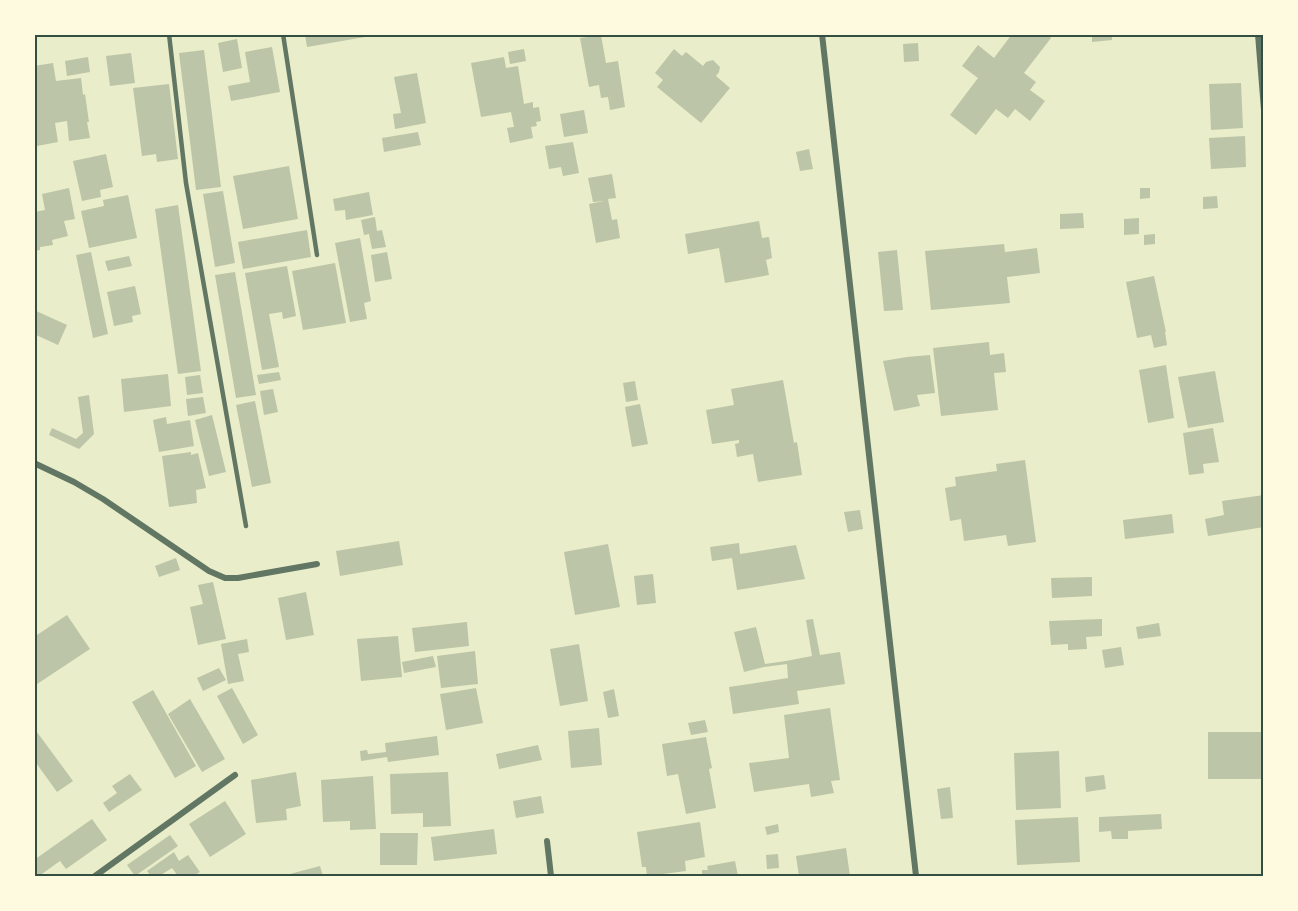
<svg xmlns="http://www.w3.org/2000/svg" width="1298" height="911" viewBox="0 0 1298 911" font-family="Raleway,sans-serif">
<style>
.building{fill:#bcc5a7}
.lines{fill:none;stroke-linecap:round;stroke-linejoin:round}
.service{stroke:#617663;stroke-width:4.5}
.minor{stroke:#617663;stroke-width:6}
.neatline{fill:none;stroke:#344e41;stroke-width:2}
</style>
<rect width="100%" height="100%" fill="#e9edc9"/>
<!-- building -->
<path class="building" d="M 305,34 L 371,34 L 371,36 L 307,47 Z
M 1012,34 L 1047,34 L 1051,38 L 1024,73 L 1036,82 L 1030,90 L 1045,101 L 1030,121 L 1015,109 L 1008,118 L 996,109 L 976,135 L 950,115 L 978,78 L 962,66 L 978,45 L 994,58 Z
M 1092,34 L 1112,34 L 1112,40 L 1092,42 Z
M 601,35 L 606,63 L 618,61 L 625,107 L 610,110 L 608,97 L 601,98 L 599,85 L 589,87 L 580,38 Z
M 237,39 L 242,68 L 223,72 L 218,43 Z
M 918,43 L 919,61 L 904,62 L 903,44 Z
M 272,47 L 280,92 L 231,101 L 228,86 L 250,82 L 245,52 Z
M 524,49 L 526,61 L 510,64 L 508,52 Z
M 674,49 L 682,56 L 686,52 L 703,66 L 706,62 L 713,60 L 720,67 L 719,72 L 716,76 L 730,88 L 701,123 L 657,87 L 663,80 L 655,73 Z
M 204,50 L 221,187 L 196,190 L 179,53 Z
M 131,53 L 135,83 L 110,86 L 106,56 Z
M 88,57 L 90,72 L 67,76 L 65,61 Z
M 504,57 L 506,68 L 518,66 L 524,104 L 533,102 L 533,108 L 539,107 L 541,121 L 536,122 L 537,126 L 531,127 L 533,138 L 510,143 L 507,128 L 514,127 L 511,112 L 481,117 L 471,63 Z
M 53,63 L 56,81 L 81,78 L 83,95 L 85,94 L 89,122 L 87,122 L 90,138 L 69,141 L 67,121 L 55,123 L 58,142 L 37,146 L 34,132 L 34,66 Z
M 417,73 L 426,123 L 395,129 L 393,114 L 401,113 L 394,77 Z
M 1241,83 L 1243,128 L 1211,130 L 1209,84 Z
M 169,84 L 178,159 L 157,162 L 156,154 L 142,156 L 133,88 Z
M 584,110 L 588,133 L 564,137 L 560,114 Z
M 418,132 L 421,145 L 384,152 L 382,138 Z
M 1245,136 L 1246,167 L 1211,169 L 1209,138 Z
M 573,142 L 579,173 L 563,176 L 561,167 L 549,169 L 545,146 Z
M 809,149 L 813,169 L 800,171 L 796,152 Z
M 106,154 L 113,187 L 100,190 L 101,197 L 82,201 L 73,161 Z
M 289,166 L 298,219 L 243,229 L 233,176 Z
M 612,174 L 616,198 L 608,199 L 612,220 L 617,219 L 620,238 L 596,243 L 589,204 L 604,201 L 593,202 L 588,178 Z
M 69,188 L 75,219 L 64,221 L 68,236 L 52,240 L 53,245 L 40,247 L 40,250 L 34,251 L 34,212 L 45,210 L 42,194 Z
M 1140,188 L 1150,188 L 1150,198 L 1140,199 Z
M 223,191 L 235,263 L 215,267 L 203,194 Z
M 369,192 L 373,215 L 346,220 L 345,210 L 335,211 L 333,199 Z
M 128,195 L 137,238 L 89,248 L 81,211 L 104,206 L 103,200 Z
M 1217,196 L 1218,208 L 1203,209 L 1203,197 Z
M 178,205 L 201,371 L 178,374 L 155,209 Z
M 1083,213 L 1084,228 L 1060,229 L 1060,214 Z
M 375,217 L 377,231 L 382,230 L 386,247 L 372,249 L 369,234 L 364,235 L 361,220 Z
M 1139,218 L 1139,234 L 1124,235 L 1124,219 Z
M 759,221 L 762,238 L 769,237 L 772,258 L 766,260 L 769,275 L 725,283 L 719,248 L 688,254 L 685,234 Z
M 307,230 L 311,257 L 243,269 L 238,242 Z
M 1155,234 L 1155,244 L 1144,245 L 1144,235 Z
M 360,238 L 371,301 L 364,303 L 367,319 L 350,322 L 335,243 Z
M 1004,244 L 1005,252 L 1037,248 L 1040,273 L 1007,277 L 1010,303 L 931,310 L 925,251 Z
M 897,250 L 903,310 L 884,311 L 878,252 Z
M 91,252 L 108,334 L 93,338 L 76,255 Z
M 387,252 L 392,279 L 375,282 L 371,255 Z
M 129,256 L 132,266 L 108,271 L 105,261 Z
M 335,263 L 346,323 L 303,330 L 292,271 Z
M 287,266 L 296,316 L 283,319 L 282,312 L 269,314 L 279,367 L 262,370 L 245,273 Z
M 235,272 L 256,395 L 236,398 L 215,275 Z
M 1154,276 L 1166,332 L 1165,332 L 1167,345 L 1154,348 L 1151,335 L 1137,338 L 1126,282 Z
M 135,286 L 141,314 L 132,316 L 133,322 L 114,326 L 107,292 Z
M 34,310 L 67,325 L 58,345 L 34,334 Z
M 989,342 L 990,355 L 1004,353 L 1006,372 L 994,373 L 998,410 L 941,416 L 933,348 Z
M 930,355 L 935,393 L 917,395 L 920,406 L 894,411 L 883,361 L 907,357 Z
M 1166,365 L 1174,418 L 1148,423 L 1139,370 Z
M 1215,371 L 1224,422 L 1188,428 L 1178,377 Z
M 279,372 L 281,380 L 259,384 L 257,375 Z
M 168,374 L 171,406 L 124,412 L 121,379 Z
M 200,375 L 203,393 L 187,395 L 185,377 Z
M 783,380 L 794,443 L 797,442 L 802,475 L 758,482 L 753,454 L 737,457 L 735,444 L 739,443 L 739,440 L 712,444 L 706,410 L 734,405 L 731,389 Z
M 635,381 L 638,400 L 626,402 L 623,383 Z
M 273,389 L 278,412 L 264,415 L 260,391 Z
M 89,395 L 94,434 L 79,449 L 49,435 L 52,428 L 76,439 L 83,433 L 78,397 Z
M 203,397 L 206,413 L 188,416 L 186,399 Z
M 255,401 L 271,483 L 252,487 L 236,405 Z
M 640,404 L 648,444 L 632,447 L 625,407 Z
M 212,415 L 226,472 L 209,476 L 195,420 Z
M 166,417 L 167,424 L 190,420 L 194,446 L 159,452 L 153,420 Z
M 1213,428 L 1219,462 L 1203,464 L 1204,473 L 1189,475 L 1183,433 Z
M 191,452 L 191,455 L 198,453 L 206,488 L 196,490 L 197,503 L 169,507 L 162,456 Z
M 1025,460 L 1036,542 L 1008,546 L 1006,535 L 964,541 L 961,519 L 950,521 L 945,488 L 956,486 L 955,477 L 997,471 L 996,464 Z
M 1264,495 L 1264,527 L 1208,536 L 1205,519 L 1224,515 L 1222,501 Z
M 860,510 L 863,529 L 848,532 L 844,512 Z
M 1172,514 L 1174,533 L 1125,539 L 1123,520 Z
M 399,541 L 403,565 L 340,576 L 336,551 Z
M 739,543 L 740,554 L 796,545 L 805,579 L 737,590 L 732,558 L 712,561 L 710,547 Z
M 608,544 L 620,607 L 575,615 L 564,552 Z
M 176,558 L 180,570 L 159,577 L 155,566 Z
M 653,574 L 656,603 L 637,605 L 634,576 Z
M 1092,577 L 1092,596 L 1052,598 L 1051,578 Z
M 213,582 L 226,639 L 198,645 L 190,607 L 203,604 L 198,585 Z
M 306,592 L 314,635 L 286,640 L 278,598 Z
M 67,615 L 90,649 L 34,686 L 34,637 Z
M 813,619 L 820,655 L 840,652 L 845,684 L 797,691 L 799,704 L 733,714 L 729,687 L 788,678 L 787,664 L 764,667 L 744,672 L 734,632 L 756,627 L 765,664 L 786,661 L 812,656 L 806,620 Z
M 1102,619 L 1102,636 L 1086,637 L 1087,649 L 1068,650 L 1068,644 L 1051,645 L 1049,621 Z
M 467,622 L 469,646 L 415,652 L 412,628 Z
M 1159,623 L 1161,636 L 1138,639 L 1136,627 Z
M 398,636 L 402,677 L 361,681 L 357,639 Z
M 247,639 L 249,652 L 238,654 L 244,681 L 228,684 L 221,644 Z
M 579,644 L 588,701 L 560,706 L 550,649 Z
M 1121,647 L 1124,665 L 1105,668 L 1102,650 Z
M 475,651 L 478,684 L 441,688 L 437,656 Z
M 433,656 L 436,667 L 404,673 L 402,662 Z
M 219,668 L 226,680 L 203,691 L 197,678 Z
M 232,688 L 258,735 L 243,744 L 217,696 Z
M 476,688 L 483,723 L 446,730 L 440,694 Z
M 614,689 L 619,716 L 608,718 L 603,692 Z
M 153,690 L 196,766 L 175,778 L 132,702 Z
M 190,699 L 225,759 L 202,772 L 168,714 Z
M 830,708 L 840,780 L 831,781 L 834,793 L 811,797 L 809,784 L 754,792 L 749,763 L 789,758 L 784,715 Z
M 705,720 L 708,732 L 691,735 L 688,723 Z
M 34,728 L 73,781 L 57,792 L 34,760 Z
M 599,728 L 602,765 L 571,768 L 568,731 Z
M 1208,732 L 1264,732 L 1264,779 L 1208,779 Z
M 437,736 L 439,755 L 388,762 L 387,757 L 361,761 L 360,751 L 367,750 L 368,754 L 386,752 L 385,743 Z
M 706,737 L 712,768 L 709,769 L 716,808 L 686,814 L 678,774 L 667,776 L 662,744 Z
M 538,745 L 542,760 L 499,769 L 496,754 Z
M 1059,751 L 1061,808 L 1016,810 L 1014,753 Z
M 296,772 L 301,806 L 286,809 L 287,820 L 256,823 L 251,780 Z
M 448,772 L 451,826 L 423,827 L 423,813 L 391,814 L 390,774 Z
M 130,774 L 142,790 L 109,812 L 103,803 L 117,793 L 112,786 Z
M 1104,775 L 1106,789 L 1086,792 L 1085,777 Z
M 373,776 L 376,829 L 350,830 L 350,821 L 323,822 L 321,780 Z
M 950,787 L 953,818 L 941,819 L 937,789 Z
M 541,796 L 544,813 L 516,818 L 513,801 Z
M 225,801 L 246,834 L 210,857 L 189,824 Z
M 1161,814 L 1162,829 L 1128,831 L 1128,839 L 1112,839 L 1111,831 L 1099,832 L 1099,817 Z
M 1078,817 L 1080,862 L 1017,865 L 1015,820 Z
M 92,819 L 107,840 L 66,869 L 60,861 L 39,876 L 34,876 L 34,860 Z
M 700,822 L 705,857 L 685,861 L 686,871 L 647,876 L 646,867 L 642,867 L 637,832 Z
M 778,824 L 779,832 L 767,835 L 765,827 Z
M 494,829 L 497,854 L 434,861 L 431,837 Z
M 380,833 L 418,833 L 417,865 L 380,865 Z
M 170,835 L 178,846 L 135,876 L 127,865 Z
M 846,848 L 850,876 L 799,876 L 796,856 Z
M 174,852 L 179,861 L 188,855 L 200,872 L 193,876 L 178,876 L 172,868 L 159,876 L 151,876 L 147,871 Z
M 778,854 L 779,868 L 767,869 L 766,855 Z
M 735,861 L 738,876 L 702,876 L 702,870 L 708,870 L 707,866 Z
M 320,866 L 323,876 L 286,876 L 286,875 Z"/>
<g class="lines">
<!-- service -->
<path class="service" d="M 169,34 L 186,183 L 246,526
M 283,34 L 317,255"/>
<!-- minor -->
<path class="minor" d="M 822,34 L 916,876
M 1258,34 L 1264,110
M 34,463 L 74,482 L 103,499 L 209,571 L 225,578 L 238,578 L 317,564
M 547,841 L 551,876
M 95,876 L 235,775"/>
</g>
<!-- border -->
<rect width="1298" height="911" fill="none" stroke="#fefae0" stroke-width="72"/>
<rect x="36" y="36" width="1226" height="839" class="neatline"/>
</svg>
